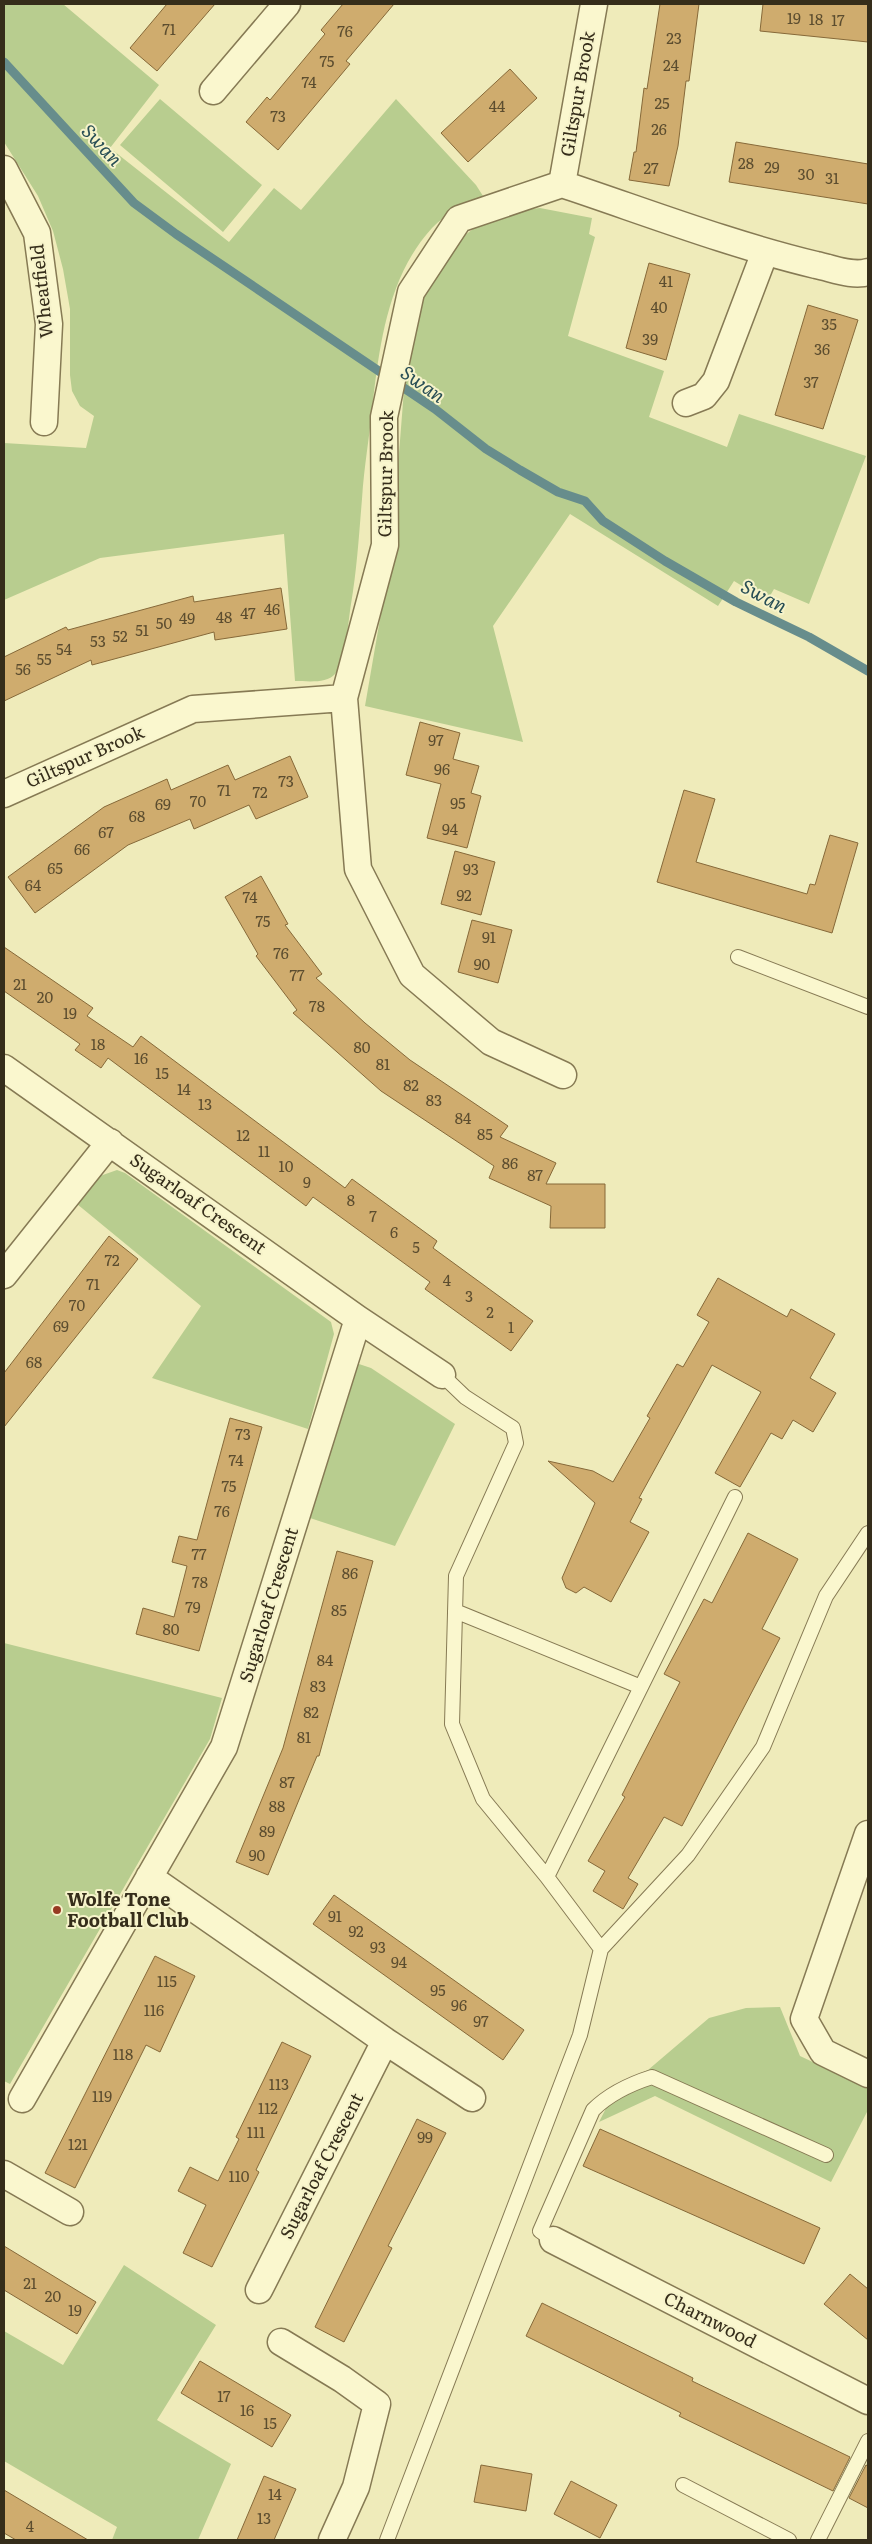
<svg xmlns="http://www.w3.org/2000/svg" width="872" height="2544" viewBox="0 0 872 2544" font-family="Literata,serif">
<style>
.green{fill:#b8cd8f}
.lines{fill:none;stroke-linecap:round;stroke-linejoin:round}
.stream{stroke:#678d8c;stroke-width:9}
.building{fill:#cfac6e;stroke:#866939}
.service-casing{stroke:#867a54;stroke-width:16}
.minor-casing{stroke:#867a54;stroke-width:29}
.service{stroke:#faf7ce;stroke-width:14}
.minor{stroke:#faf7ce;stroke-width:26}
.poi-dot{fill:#973b22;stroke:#f6f3ca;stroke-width:2}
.labels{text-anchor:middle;stroke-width:4;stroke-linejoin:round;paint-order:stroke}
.number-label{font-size:15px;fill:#5c4d2f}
.street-label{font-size:18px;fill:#352d1a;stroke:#f6f3ca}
.poi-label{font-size:18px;font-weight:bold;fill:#352d1a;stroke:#f6f3ca;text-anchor:start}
.water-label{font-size:19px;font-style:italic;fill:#284e55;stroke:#f6f3ca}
</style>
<rect width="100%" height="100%" fill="#efebba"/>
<!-- green -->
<path class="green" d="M 4,4 L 63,4 L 159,85 L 110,148 L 229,242 L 274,188 L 301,210 L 396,99 L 476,185 L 483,196 C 465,205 446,213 432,228 C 389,275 380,341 373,401 C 370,434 364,466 362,499 C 359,534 357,569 351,604 C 348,622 346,661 335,674 C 327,684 306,681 295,681 L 284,534 L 100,558 L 4,600 L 4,443 L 86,448 L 94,416 L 80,406 L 72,391 L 70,375 L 70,309 L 63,269 L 53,231 L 38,196 L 4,142 Z
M 160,99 L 262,185 L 223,232 L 120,145 Z
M 540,208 L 592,218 L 589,234 L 595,237 L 568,336 L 664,371 L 649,417 L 727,447 L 739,414 L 866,456 L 809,604 L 774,589 L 767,601 L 734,581 L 718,606 L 570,514 L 493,626 L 523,742 L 365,706 L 391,555 L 408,339 L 427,284 L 457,241 L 477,226 L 523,210 Z
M 117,1170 L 125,1173 L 331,1322 L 334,1334 L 308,1429 L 152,1378 L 201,1306 L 77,1204 L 100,1176 Z
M 353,1362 L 371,1368 L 455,1424 L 395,1546 L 310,1518 Z
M 4,1643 L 222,1698 L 210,1739 L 10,2084 L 4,2081 Z
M 780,2007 L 800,2056 L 868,2088 L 868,2110 L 831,2182 L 655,2096 L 599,2122 L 619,2083 L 648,2070 L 709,2018 L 746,2008 Z
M 124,2265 L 216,2325 L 157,2420 L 231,2464 L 198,2540 L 112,2540 L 117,2527 L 4,2461 L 4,2331 L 63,2365 Z"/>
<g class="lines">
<!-- stream -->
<path class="stream" d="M 4,62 L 134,203 L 176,234 L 435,409 L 486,449 L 520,470 L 558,492 L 585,501 L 603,521 L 665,561 L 736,602 L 809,637 L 868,671"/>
</g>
<!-- building -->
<path class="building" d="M 167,4 L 215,4 L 157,71 L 130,48 Z
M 343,4 L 394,4 L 346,61 L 350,64 L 278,150 L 246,122 L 267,97 L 270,100 L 325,34 L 321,30 Z
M 660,4 L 699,4 L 689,81 L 686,81 L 678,146 L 669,186 L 629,180 L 634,152 L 636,152 L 644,88 L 647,89 Z
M 763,4 L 868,4 L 868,42 L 760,31 Z
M 510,69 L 537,98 L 468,162 L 441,133 Z
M 736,142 L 868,164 L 868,204 L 729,182 Z
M 649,263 L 690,274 L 666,360 L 626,348 Z
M 808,305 L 858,320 L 823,429 L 775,415 Z
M 281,588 L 287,629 L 215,640 L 214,632 L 92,665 L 91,660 L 4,701 L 4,657 L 66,627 L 68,630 L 193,596 L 194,602 Z
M 420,722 L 460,733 L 453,759 L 479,766 L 471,793 L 481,796 L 467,848 L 427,838 L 441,784 L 406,775 Z
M 290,756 L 308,797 L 256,819 L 249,805 L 194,829 L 190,819 L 128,845 L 35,913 L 8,877 L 104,807 L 167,779 L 171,790 L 228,765 L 235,780 Z
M 684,790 L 715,799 L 696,862 L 807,894 L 810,884 L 815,885 L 830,835 L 858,843 L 832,933 L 657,882 Z
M 455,851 L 495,862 L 481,915 L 441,904 Z
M 261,876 L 288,924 L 285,925 L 322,974 L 316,978 L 365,1023 L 410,1060 L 508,1126 L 500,1137 L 556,1163 L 546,1184 L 605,1184 L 605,1228 L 550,1228 L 551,1206 L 489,1178 L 494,1166 L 381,1091 L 293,1013 L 297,1010 L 256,956 L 258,954 L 225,897 Z
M 472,920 L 512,930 L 498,983 L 458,972 Z
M 4,947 L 93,1008 L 87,1016 L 133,1047 L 141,1036 L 345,1188 L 352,1179 L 437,1241 L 433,1248 L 533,1321 L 511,1351 L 425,1289 L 430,1282 L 313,1197 L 306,1206 L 108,1058 L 101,1068 L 75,1050 L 80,1044 L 4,991 Z
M 109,1236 L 138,1259 L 4,1427 L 4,1373 Z
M 718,1278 L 787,1317 L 791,1309 L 835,1334 L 810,1378 L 836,1393 L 813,1432 L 793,1420 L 782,1439 L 771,1433 L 740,1487 L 715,1473 L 761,1392 L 712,1365 L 639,1498 L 642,1499 L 630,1522 L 649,1532 L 611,1602 L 584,1587 L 576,1593 L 566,1588 L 562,1578 L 595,1503 L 548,1461 L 593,1471 L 613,1482 L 650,1418 L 647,1416 L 677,1364 L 683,1367 L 709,1322 L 697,1315 Z
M 230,1418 L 262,1427 L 199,1651 L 136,1634 L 143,1608 L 174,1617 L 187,1566 L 172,1562 L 179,1536 L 197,1540 Z
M 748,1533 L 798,1559 L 762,1629 L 780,1638 L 682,1826 L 664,1817 L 628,1878 L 638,1884 L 623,1909 L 593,1891 L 605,1871 L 588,1861 L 625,1797 L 622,1795 L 680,1682 L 664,1674 L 704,1599 L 712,1603 Z
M 337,1551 L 373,1561 L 319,1756 L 317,1756 L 268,1875 L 236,1862 L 283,1748 Z
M 334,1895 L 524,2030 L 503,2060 L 313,1924 Z
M 155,1956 L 195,1976 L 160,2052 L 146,2045 L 75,2188 L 45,2173 Z
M 282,2042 L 311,2056 L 256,2170 L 259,2172 L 212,2267 L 183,2253 L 206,2205 L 178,2191 L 190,2167 L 218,2181 L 239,2139 L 236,2137 Z
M 417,2119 L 446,2133 L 388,2246 L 392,2248 L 344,2342 L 315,2327 Z
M 600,2129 L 820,2228 L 804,2264 L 583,2166 Z
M 4,2246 L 96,2302 L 77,2334 L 4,2290 Z
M 850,2274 L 868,2289 L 868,2340 L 824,2304 Z
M 542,2303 L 693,2378 L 692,2381 L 850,2457 L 833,2491 L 679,2416 L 681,2413 L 526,2336 Z
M 200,2361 L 291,2415 L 272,2447 L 181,2393 Z
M 481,2465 L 532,2474 L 526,2511 L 474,2502 Z
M 866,2465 L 868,2466 L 868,2508 L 849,2498 Z
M 264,2476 L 296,2489 L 274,2540 L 237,2540 Z
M 571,2481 L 617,2505 L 600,2538 L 554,2514 Z
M 4,2490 L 51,2518 L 88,2540 L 16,2540 L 4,2533 Z"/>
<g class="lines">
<!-- service casing -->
<g class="service-casing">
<path id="service" d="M 738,957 L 868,1007
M 442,1375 L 465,1397 L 513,1428 L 516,1443 L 456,1576 L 452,1724 L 483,1799 L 547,1877
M 455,1611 L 641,1687
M 601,1949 L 547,1877 L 735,1497
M 553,2240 L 540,2231 L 593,2110 C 610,2093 630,2084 652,2077 L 826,2155
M 683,2485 L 789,2540
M 387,2540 L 580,2035 L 601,1949 L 688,1855 L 763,1747 L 826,1596 L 868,1533
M 818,2540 L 868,2441"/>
</g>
<!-- minor casing -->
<g class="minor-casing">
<path id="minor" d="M 213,91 L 287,4
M 4,169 L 37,233 L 49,324 L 44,422
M 562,184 C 646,212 729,244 816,265 C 832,268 852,277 868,272
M 686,403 L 704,396 L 716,381 L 765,252
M 4,794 L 193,709 L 344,698
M 4,1068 L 358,1319 L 224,1747 L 22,2099
M 563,1075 L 491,1042 L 412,975 L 358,869 L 344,698 L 385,545 L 384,417 L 411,292 L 459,219 L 562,184 L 594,4
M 4,1275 L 110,1142
M 358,1319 L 442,1375
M 868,1834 L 804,2019 L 823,2052 L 868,2074
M 149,1877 L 385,2041 L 472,2098
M 4,2174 L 70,2212
M 553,2240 L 868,2401
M 259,2290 L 385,2041
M 281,2342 L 342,2379 L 377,2404 L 356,2487 L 332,2540"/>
</g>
<!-- service -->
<use href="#service" class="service"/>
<!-- minor -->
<use href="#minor" class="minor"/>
</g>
<!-- markers -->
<circle class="poi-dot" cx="57" cy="1910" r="5"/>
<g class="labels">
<!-- number labels -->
<g class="number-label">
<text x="794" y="24">19</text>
<text x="816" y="25">18</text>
<text x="838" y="26">17</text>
<text x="169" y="35">71</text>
<text x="345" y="37">76</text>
<text x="674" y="44">23</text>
<text x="327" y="67">75</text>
<text x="671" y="71">24</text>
<text x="309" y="88">74</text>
<text x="662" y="109">25</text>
<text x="497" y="112">44</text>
<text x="278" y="122">73</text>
<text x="659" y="135">26</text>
<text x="746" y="169">28</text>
<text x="772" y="173">29</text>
<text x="651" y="174">27</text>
<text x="806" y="180">30</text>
<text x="832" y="184">31</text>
<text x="666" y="287">41</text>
<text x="659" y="313">40</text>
<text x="829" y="330">35</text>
<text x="650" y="345">39</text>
<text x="822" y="355">36</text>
<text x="811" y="388">37</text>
<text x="272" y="615">46</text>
<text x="248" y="619">47</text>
<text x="224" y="623">48</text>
<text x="187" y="624">49</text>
<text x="164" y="629">50</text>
<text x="142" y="636">51</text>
<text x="120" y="642">52</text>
<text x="98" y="647">53</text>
<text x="64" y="655">54</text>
<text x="44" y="665">55</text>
<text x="23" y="675">56</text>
<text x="436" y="746">97</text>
<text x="442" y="775">96</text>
<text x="286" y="787">73</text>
<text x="224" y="796">71</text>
<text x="260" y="798">72</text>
<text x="198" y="807">70</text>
<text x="458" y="809">95</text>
<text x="163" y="810">69</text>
<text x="137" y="822">68</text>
<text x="450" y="835">94</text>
<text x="106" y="838">67</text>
<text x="82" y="855">66</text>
<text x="55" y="874">65</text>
<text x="471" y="875">93</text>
<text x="33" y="891">64</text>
<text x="464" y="901">92</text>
<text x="250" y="903">74</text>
<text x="263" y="927">75</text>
<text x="489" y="943">91</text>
<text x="281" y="959">76</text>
<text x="482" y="970">90</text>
<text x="297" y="981">77</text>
<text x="20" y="990">21</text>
<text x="45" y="1003">20</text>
<text x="317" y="1012">78</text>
<text x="70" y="1019">19</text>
<text x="98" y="1050">18</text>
<text x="362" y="1053">80</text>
<text x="141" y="1064">16</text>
<text x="383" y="1070">81</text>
<text x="162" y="1079">15</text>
<text x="411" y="1091">82</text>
<text x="184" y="1095">14</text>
<text x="434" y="1106">83</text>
<text x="205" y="1110">13</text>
<text x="463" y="1124">84</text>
<text x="485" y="1140">85</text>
<text x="243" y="1141">12</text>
<text x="264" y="1157">11</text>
<text x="510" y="1169">86</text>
<text x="286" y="1172">10</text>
<text x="535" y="1181">87</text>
<text x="307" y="1188">9</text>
<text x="351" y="1206">8</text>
<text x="373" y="1222">7</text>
<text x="394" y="1238">6</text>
<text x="416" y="1253">5</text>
<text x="112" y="1266">72</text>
<text x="447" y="1286">4</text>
<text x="93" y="1290">71</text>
<text x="469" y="1302">3</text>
<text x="77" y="1311">70</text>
<text x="490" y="1318">2</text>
<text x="61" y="1332">69</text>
<text x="511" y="1333">1</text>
<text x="34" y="1368">68</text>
<text x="243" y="1440">73</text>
<text x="236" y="1466">74</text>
<text x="229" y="1492">75</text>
<text x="222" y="1517">76</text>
<text x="199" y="1560">77</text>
<text x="350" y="1579">86</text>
<text x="200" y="1588">78</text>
<text x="193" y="1613">79</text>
<text x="339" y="1616">85</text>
<text x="171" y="1635">80</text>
<text x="325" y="1666">84</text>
<text x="318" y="1692">83</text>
<text x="311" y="1718">82</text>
<text x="304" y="1743">81</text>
<text x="287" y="1788">87</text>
<text x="277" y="1812">88</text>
<text x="267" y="1837">89</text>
<text x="257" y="1861">90</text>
<text x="335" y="1922">91</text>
<text x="356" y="1937">92</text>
<text x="378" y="1953">93</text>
<text x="399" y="1968">94</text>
<text x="167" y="1987">115</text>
<text x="438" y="1996">95</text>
<text x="459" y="2011">96</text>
<text x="154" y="2016">116</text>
<text x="481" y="2027">97</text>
<text x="123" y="2060">118</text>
<text x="279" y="2090">113</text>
<text x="102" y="2102">119</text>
<text x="268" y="2114">112</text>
<text x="256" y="2138">111</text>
<text x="425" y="2143">99</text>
<text x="78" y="2150">121</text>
<text x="239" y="2182">110</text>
<text x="30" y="2289">21</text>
<text x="53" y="2302">20</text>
<text x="75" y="2316">19</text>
<text x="224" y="2402">17</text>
<text x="247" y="2416">16</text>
<text x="270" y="2429">15</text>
<text x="275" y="2500">14</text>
<text x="264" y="2524">13</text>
<text x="30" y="2532">4</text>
</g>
<!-- street labels -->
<g class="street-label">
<text transform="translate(578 94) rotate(-80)" y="6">Giltspur Brook</text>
<text transform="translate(42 291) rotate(-96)" y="6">Wheatfield</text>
<text transform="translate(386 474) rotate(-89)" y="6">Giltspur Brook</text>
<text transform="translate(85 757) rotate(-24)" y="6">Giltspur Brook</text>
<text transform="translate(198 1204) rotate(35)" y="6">Sugarloaf Crescent</text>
<text transform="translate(269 1605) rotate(-73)" y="6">Sugarloaf Crescent</text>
<text transform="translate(322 2166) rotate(-63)" y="6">Sugarloaf Crescent</text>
<text transform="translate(710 2320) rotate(27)" y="6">Charnwood</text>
</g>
<!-- poi labels -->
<g class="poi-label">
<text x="67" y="1906">Wolfe Tone<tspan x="67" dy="21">Football Club</tspan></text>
</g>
<!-- water labels -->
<g class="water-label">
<text transform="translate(102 145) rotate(47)" y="7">Swan</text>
<text transform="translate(423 384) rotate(35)" y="7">Swan</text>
<text transform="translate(764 596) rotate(28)" y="7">Swan</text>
</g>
</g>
<!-- border -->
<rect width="872" height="2544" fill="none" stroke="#352d1a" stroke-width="10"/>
</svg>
